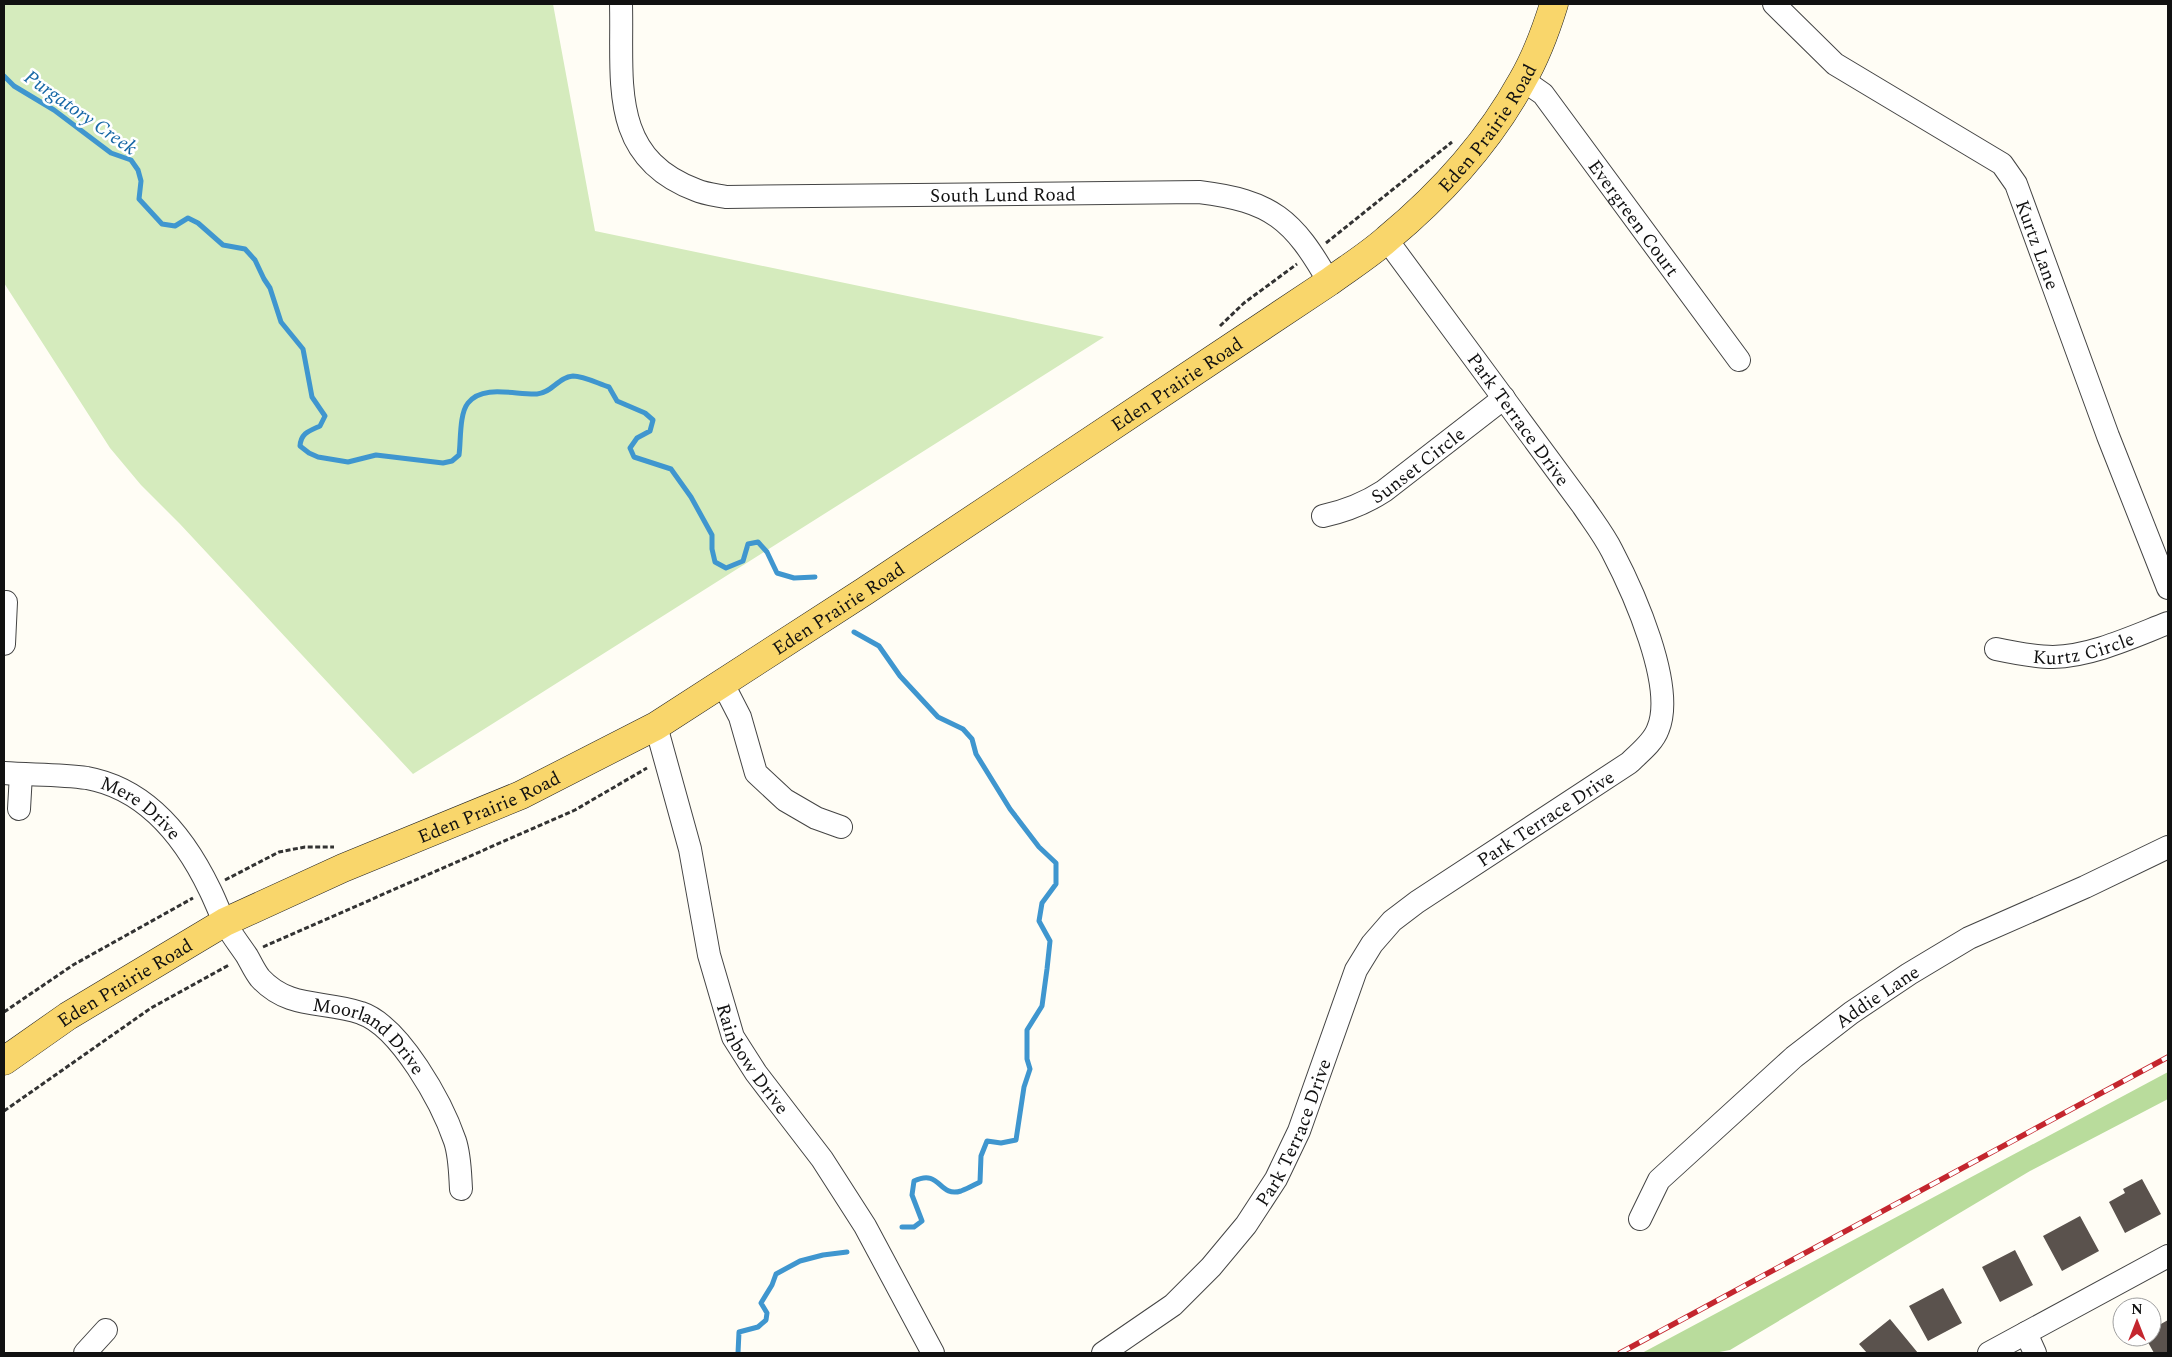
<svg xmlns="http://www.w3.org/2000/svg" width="2172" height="1357" viewBox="0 0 2172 1357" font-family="Spectral,serif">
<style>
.green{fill:#d5ebbd}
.forest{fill:#b9dc9c}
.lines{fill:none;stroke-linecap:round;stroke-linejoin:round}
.stream{stroke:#3f96cf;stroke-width:5}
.building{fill:#5a524d}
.minor-casing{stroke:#444;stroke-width:24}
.major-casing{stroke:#222;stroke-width:29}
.path{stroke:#333;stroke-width:3;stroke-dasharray:5 2.5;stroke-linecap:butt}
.minor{stroke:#fff;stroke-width:22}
.major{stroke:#f9d66b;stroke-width:28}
.rail-casing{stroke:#c4262e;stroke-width:5.5}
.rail{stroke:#fff;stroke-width:4;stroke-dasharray:11;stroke-linecap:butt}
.labels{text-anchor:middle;stroke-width:5;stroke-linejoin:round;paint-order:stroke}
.street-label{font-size:19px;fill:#111;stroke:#fff}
.water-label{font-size:20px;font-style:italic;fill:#1768a6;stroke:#fff}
</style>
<rect width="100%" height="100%" fill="#fffdf5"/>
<!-- green -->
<path class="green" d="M 4,4 L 553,4 L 595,231 L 1104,337 L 413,774 L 180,524 L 141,485 L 110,448 L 4,283 Z"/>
<!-- forest -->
<path class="forest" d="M 2168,1072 L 2168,1099 L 2030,1171 L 1730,1350 L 1714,1353 L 1642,1353 Z"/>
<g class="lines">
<!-- stream -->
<path class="stream" d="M 4,76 L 14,86 L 54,110 L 111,153 L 131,160 L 138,170 L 141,181 L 139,199 L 162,224 L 175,226 L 188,218 L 198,223 L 223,245 L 245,249 L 255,260 L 264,279 L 270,288 L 281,322 L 303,349 L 312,397 L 325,416 L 320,426 C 309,431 301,433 300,446 L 309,453 L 318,457 L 348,462 L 376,455 L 443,463 L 452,461 L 459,455 C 461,442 459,414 468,403 C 483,384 515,395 537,394 C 552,393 558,377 573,376 C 584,376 599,384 609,387 L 617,401 L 645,413 L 653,420 L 650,431 L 637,438 L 630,448 L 634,457 L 671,469 L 691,497 L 712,535 L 712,549 L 715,562 L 726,568 L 743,561 L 748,544 L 758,542 L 767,552 L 777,573 L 794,578 L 815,577
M 854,632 L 879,646 L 900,676 L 938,717 L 963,729 L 972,739 L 976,754 L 1010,809 L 1039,847 L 1056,863 L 1056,884 L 1042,903 L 1039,921 L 1050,941 L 1047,969 L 1042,1006 L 1027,1030 L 1027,1059 L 1030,1069 L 1024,1087 L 1016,1140 L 1001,1143 L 987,1141 L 981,1156 L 980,1182 C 974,1185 967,1189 961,1191 C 938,1198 941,1168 914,1181 L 912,1195 L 922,1221 L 914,1227 L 902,1227
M 738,1353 L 739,1332 L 758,1327 L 766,1320 L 767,1313 L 761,1303 L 772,1285 L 776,1274 L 800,1261 L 823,1255 L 847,1252"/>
</g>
<!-- building -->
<path class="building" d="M 2142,1179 L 2161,1214 L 2125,1233 L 2109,1202 L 2125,1193 L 2123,1189 Z
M 2080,1216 L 2099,1251 L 2062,1271 L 2043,1236 Z
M 2015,1250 L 2033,1285 L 2000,1302 L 1982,1267 Z
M 1943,1288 L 1962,1323 L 1928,1341 L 1909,1306 Z
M 1890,1319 L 1918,1353 L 1867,1353 L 1859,1344 Z
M 2168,1320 L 2168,1353 L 2154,1353 L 2145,1337 L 2152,1337 L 2152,1329 Z"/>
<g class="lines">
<!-- minor casing -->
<g class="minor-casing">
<g id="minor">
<path id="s1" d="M 621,4 C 623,81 608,157 696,190 C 705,194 716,195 726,197 L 1199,192 C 1272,201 1293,219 1329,282"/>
<path id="s2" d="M 1774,4 L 1835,64 L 2002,164 L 2016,184 L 2108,436 L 2168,588"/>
<path id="s3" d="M 1523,80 L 1543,94 L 1739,360"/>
<path id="s4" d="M 1323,516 C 1346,511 1364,504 1384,491 L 1504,398"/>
<path d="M 4,644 L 6,602"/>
<path id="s5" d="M 1996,649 C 2015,653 2034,657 2053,657 C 2092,656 2132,637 2168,623"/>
<path d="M 723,684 L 740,717 L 756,773 L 785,800 L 816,818 L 841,827"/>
<path id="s6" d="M 656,726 L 690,849 L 709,955 L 733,1037 L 756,1073 L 822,1159 L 865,1226 L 933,1353"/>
<path id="s7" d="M 4,773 C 31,775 60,774 87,778 C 147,789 185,838 210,890 C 215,900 219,911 224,921 C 230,933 239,944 247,956 C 251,963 255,972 260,978 C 289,1010 325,1000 361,1013 C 400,1026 442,1103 455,1141 C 460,1156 460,1173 461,1189"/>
<path d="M 19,809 L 21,774"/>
<path id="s8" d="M 1640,1219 L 1659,1180 L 1794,1057 L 1851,1013 L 1909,974 L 1969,938 L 2085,887 L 2168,847"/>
<path d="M 2026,1333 L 2035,1353"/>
<path d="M 85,1353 L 106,1330"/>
<path id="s9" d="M 1103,1353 L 1173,1305 L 1211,1267 L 1246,1225 L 1276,1179 L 1299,1131 L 1356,970 L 1372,944 L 1392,921 L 1417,902 L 1629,763 C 1639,753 1653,743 1658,729 C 1676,686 1633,591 1612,551 C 1604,535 1593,521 1583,506 L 1387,240"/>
<path d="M 1989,1353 L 2168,1256"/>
</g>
</g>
<!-- major casing -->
<g class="major-casing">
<g id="major">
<path id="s10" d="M 4,1061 L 68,1016 L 225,922 L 343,868 L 521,795 L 656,726 L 865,591 L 1329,282 C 1348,268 1369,255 1387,239 C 1440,195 1489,141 1522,81 C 1536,57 1546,30 1554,4"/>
</g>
</g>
<!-- path -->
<path class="path" d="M 1326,243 L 1452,142
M 1220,326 L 1244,303 L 1297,264
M 225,880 L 279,852 L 305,847 L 334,847
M 263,947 L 575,810 L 647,768
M 4,1012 L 73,965 L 193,898
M 4,1111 L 151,1008 L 229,965"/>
<!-- minor -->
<use href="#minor" class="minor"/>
<!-- major -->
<use href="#major" class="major"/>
<!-- rail casing -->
<g class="rail-casing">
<path id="rail" d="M 1620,1353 L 2168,1057"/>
</g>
<!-- rail -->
<use href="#rail" class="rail"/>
</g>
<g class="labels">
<!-- street labels -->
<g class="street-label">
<text dy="7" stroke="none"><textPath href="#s10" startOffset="1764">Eden Prairie Road</textPath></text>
<text dy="7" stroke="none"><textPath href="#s1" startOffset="526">South Lund Road</textPath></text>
<text dy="7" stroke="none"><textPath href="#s3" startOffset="178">Evergreen Court</textPath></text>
<text dy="7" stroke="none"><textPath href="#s2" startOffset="369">Kurtz Lane</textPath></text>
<text dy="7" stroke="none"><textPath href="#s10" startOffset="1358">Eden Prairie Road</textPath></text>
<text transform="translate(1519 419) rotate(54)" y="7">Park Terrace Drive</text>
<text dy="7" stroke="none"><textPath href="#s4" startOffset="109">Sunset Circle</textPath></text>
<text dy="7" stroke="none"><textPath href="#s10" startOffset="952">Eden Prairie Road</textPath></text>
<text dy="7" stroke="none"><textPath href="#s5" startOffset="89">Kurtz Circle</textPath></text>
<text dy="7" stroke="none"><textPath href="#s10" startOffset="549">Eden Prairie Road</textPath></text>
<text dy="7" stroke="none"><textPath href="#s7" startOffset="146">Mere Drive</textPath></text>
<text dy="7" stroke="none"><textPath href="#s9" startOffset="718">Park Terrace Drive</textPath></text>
<text dy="7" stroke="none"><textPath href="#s10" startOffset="144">Eden Prairie Road</textPath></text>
<text dy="7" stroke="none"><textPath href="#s8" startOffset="329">Addie Lane</textPath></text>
<text dy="7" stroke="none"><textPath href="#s7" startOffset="485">Moorland Drive</textPath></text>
<text dy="7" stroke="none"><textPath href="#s6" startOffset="349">Rainbow Drive</textPath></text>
<text dy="7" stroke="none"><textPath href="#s9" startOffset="298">Park Terrace Drive</textPath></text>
</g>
<!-- water labels -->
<g class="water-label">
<text transform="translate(81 112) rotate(35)" y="7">Purgatory Creek</text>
</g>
</g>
<!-- border -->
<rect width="2172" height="1357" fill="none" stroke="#111111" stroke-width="10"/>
<!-- north arrow -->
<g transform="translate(2137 1322)"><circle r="24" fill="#ffffff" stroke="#a0a0a0"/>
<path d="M0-4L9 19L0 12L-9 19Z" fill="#c4262e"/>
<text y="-8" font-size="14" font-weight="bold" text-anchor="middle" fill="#111111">N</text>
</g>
</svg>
